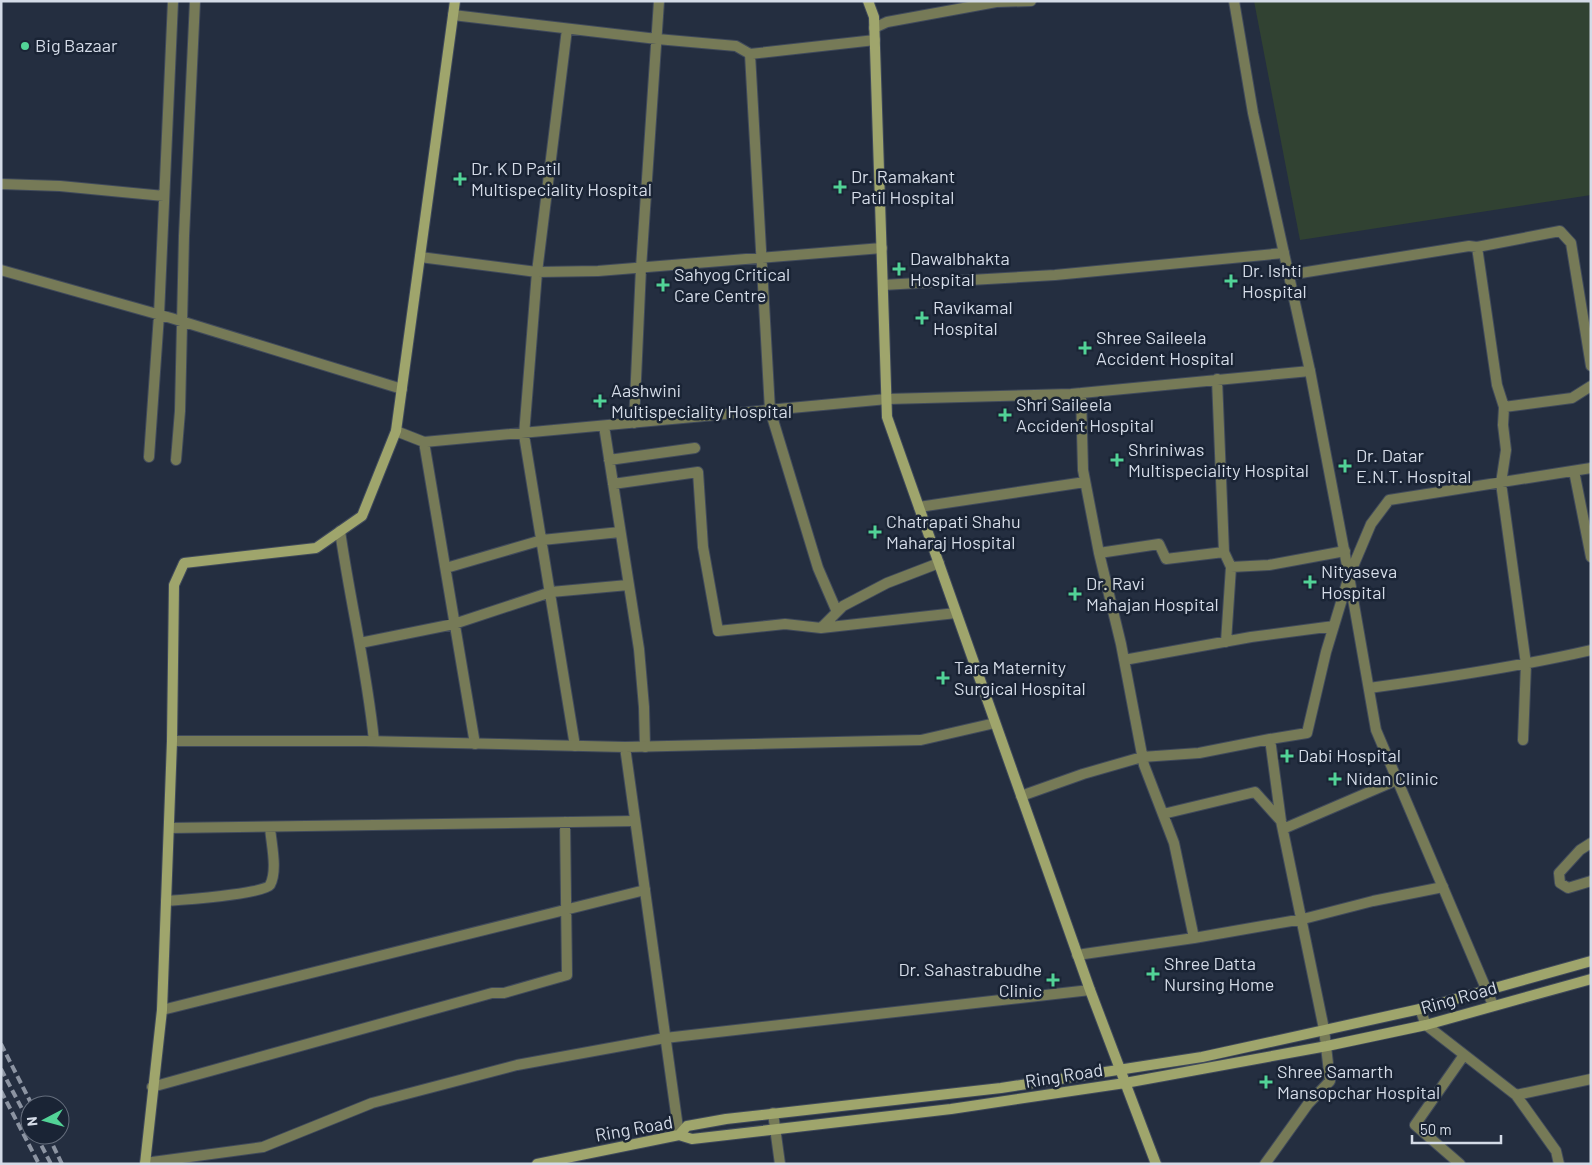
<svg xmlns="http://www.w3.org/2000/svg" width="1592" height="1165" viewBox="0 0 1592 1165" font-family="Barlow,sans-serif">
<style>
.green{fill:#314232}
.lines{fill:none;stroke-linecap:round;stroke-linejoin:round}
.minor-casing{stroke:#404a5b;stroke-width:12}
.tertiary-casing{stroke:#404a5b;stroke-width:12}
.secondary-casing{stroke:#404a5b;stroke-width:12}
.minor{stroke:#767a57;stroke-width:10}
.tertiary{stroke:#767a57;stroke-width:10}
.secondary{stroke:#9fa56c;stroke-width:10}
.rail{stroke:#8c94a2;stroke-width:4;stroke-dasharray:8 4;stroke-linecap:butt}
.poi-dot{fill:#52d397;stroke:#1a2435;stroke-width:2}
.labels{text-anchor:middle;stroke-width:5;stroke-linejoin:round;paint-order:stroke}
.poi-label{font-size:18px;fill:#d4dbe7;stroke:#1a2435;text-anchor:start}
.street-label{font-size:18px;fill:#d4dbe7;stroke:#1a2435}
</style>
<rect width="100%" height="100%" fill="#242e40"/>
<!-- green -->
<path class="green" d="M 1254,1 L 1591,1 L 1591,195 L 1300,240 Z"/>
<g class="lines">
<!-- minor casing -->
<g class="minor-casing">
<path id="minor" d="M 453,15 L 657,39 L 736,46 L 750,54 L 770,410 L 818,568 L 837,612
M 874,28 L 887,22 L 996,2 L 1031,1
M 567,29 L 537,272 L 524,435 L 575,746
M 750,54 L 875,40
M 1,184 L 60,186 L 164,196
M 1477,247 L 1497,385 L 1504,407 L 1503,425 L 1506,450 L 1501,483 L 1526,664 L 1523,740
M 420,257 L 537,272 L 598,271 L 882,248
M 1,270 L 171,318 L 402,389
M 1288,275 L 1469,246 L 1477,247 L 1560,231 L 1571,243 L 1591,366
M 883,285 L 1055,275 L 1284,253
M 1217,379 L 1224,552
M 1504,407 L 1572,398 L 1591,386
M 634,423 L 641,268 L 659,1
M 604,426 L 639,649 L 644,707 L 645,747
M 396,431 L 424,442 L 887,399 L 1071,394 L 1310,371
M 424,442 L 475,744
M 149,457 L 159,315 L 173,1
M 176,460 L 180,411 L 184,236 L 195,1
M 609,460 L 695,448
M 1574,471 L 1591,557
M 613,484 L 698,472 L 703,547 L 718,631 L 785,624 L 821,628 L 956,613
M 919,507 L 1085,482
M 340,531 C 350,601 367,670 374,741
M 1099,553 L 1159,544 L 1166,559 L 1224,552 L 1231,567 L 1269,565 L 1345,551
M 446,568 L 542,540 L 620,532
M 821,628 L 843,606 L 887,583 L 939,563
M 1226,642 L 1231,567
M 360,643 L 454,624 L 551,592 L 628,585
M 1124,660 L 1251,637 L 1334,626
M 1369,688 C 1444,678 1517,667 1591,650
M 1270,739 L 1307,733 L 1326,652 L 1349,576 L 1371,524 L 1389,500 L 1591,468
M 1021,796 L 1083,774 L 1142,757 L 1199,753 L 1270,739 L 1281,821 L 1324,1029 L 1330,1081 L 1308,1104 L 1265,1164
M 1163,814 L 1255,792 L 1281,821
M 169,828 L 635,821
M 1283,829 L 1397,780
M 1591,843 L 1580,850 L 1559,873 L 1560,883 L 1568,888 L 1591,881
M 166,901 C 181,900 264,894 270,885 C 278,870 271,843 270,827
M 1194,938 L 1303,919 L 1373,901 L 1443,887
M 1077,955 L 1194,938 L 1174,843 L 1144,765 L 1121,644 L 1099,553 L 1083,470 L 1081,393
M 1420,1009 L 1426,1025 L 1516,1095 L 1591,1079
M 162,1010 L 645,890
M 152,1087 L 492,993 L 504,993 L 567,975 L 565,822
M 1516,1095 L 1556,1151 L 1559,1164
M 773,1113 L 780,1164
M 145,1163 L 263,1147 L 372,1103 L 517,1065 L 665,1038 L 1090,990
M 1460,1164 L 1415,1125 L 1464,1055"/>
</g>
<!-- tertiary casing -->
<g class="tertiary-casing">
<path id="tertiary" d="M 1234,1 L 1253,113 L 1310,371 L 1349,576 L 1376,730 L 1493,1005
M 172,741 L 365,741 L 625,747 L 921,740 L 995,723
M 625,747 L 679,1135"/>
</g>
<!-- secondary casing -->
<g class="secondary-casing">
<path id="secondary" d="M 868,1 L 874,17 L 887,417 L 1090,990 L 1156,1164
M 679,1135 L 687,1126 L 726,1119 L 1001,1088 L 1202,1057 L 1420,1009 L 1591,961
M 145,1164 L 162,1010 L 172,741 L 174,585 L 184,563 L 316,548 L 362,516 L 396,431 L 455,1
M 537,1164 L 679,1135 L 692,1139 L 951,1109 L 1125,1083 L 1327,1046 L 1426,1025 L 1591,979"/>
</g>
<!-- minor -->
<use href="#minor" class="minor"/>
<!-- tertiary -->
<use href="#tertiary" class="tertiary"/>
<!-- secondary -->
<use href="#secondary" class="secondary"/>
<!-- rail -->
<path class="rail" d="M 1,1044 L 32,1105
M 1,1069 L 30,1124
M 1,1091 L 39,1164
M 36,1135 L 51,1164
M 48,1135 L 62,1164"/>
</g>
<!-- markers -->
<g class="poi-dot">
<circle cx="25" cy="46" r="5"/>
<path d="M457.5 171.5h5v5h5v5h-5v5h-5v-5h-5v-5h5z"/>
<path d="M837.5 179.5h5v5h5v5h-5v5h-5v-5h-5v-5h5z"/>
<path d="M896.5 261.5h5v5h5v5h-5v5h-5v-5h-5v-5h5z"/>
<path d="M1228.5 273.5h5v5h5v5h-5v5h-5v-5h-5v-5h5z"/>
<path d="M660.5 277.5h5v5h5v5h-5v5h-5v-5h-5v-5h5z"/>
<path d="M919.5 310.5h5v5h5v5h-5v5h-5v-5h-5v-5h5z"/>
<path d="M1082.5 340.5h5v5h5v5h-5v5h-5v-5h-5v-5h5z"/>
<path d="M597.5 393.5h5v5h5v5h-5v5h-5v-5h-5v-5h5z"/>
<path d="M1002.5 407.5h5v5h5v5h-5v5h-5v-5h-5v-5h5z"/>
<path d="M1114.5 452.5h5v5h5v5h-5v5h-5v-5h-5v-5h5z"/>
<path d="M1342.5 458.5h5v5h5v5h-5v5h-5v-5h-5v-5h5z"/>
<path d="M872.5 524.5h5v5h5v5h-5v5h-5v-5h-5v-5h5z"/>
<path d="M1307.5 574.5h5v5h5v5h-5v5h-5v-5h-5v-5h5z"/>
<path d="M1072.5 586.5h5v5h5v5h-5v5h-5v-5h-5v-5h5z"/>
<path d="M940.5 670.5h5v5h5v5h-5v5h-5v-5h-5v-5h5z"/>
<path d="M1284.5 748.5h5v5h5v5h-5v5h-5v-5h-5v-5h5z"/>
<path d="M1332.5 771.5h5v5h5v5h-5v5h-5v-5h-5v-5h5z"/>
<path d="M1150.5 966.5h5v5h5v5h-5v5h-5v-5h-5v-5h5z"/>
<path d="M1050.5 972.5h5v5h5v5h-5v5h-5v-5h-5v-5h5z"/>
<path d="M1263.5 1074.5h5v5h5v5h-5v5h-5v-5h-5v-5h5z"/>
</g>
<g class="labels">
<!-- poi labels -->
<g class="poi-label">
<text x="35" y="52">Big Bazaar</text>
<text x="471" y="175">Dr. K D Patil<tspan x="471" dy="21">Multispeciality Hospital</tspan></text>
<text x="851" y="183">Dr. Ramakant<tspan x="851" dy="21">Patil Hospital</tspan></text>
<text x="910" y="265">Dawalbhakta<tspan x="910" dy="21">Hospital</tspan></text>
<text x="1242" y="277">Dr. Ishti<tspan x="1242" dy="21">Hospital</tspan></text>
<text x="674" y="281">Sahyog Critical<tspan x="674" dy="21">Care Centre</tspan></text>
<text x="933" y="314">Ravikamal<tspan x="933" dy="21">Hospital</tspan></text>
<text x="1096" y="344">Shree Saileela<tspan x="1096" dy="21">Accident Hospital</tspan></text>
<text x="611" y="397">Aashwini<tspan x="611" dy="21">Multispeciality Hospital</tspan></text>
<text x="1016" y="411">Shri Saileela<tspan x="1016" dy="21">Accident Hospital</tspan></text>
<text x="1128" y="456">Shriniwas<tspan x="1128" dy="21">Multispeciality Hospital</tspan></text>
<text x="1356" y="462">Dr. Datar<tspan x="1356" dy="21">E.N.T. Hospital</tspan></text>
<text x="886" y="528">Chatrapati Shahu<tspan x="886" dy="21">Maharaj Hospital</tspan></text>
<text x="1321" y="578">Nityaseva<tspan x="1321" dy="21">Hospital</tspan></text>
<text x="1086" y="590">Dr. Ravi<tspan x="1086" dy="21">Mahajan Hospital</tspan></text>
<text x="954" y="674">Tara Maternity<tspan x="954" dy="21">Surgical Hospital</tspan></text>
<text x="1298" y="762">Dabi Hospital</text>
<text x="1346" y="785">Nidan Clinic</text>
<text x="1164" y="970">Shree Datta<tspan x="1164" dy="21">Nursing Home</tspan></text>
<text x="1042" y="976" text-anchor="end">Dr. Sahastrabudhe<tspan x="1042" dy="21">Clinic</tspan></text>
<text x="1277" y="1078">Shree Samarth<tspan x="1277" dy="21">Mansopchar Hospital</tspan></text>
</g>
<!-- street labels -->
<g class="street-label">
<text transform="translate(1459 998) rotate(-16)" y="6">Ring Road</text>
<text transform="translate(1064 1076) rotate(-9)" y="6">Ring Road</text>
<text transform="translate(634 1129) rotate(-10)" y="6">Ring Road</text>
</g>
</g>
<!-- border -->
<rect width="1592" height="1165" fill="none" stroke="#d4dbe7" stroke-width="5"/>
<!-- north arrow -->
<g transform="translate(45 1120) rotate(264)"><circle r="24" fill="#1a2435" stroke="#646d7c"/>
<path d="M0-4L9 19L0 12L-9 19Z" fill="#52d397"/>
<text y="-8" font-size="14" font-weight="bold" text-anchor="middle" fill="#d4dbe7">N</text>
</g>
<!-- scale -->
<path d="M1412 1135v8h89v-8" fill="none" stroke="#d4dbe7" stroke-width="2.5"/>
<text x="1420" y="1135" font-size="15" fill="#d4dbe7" stroke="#1a2435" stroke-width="4" paint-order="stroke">50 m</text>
</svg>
